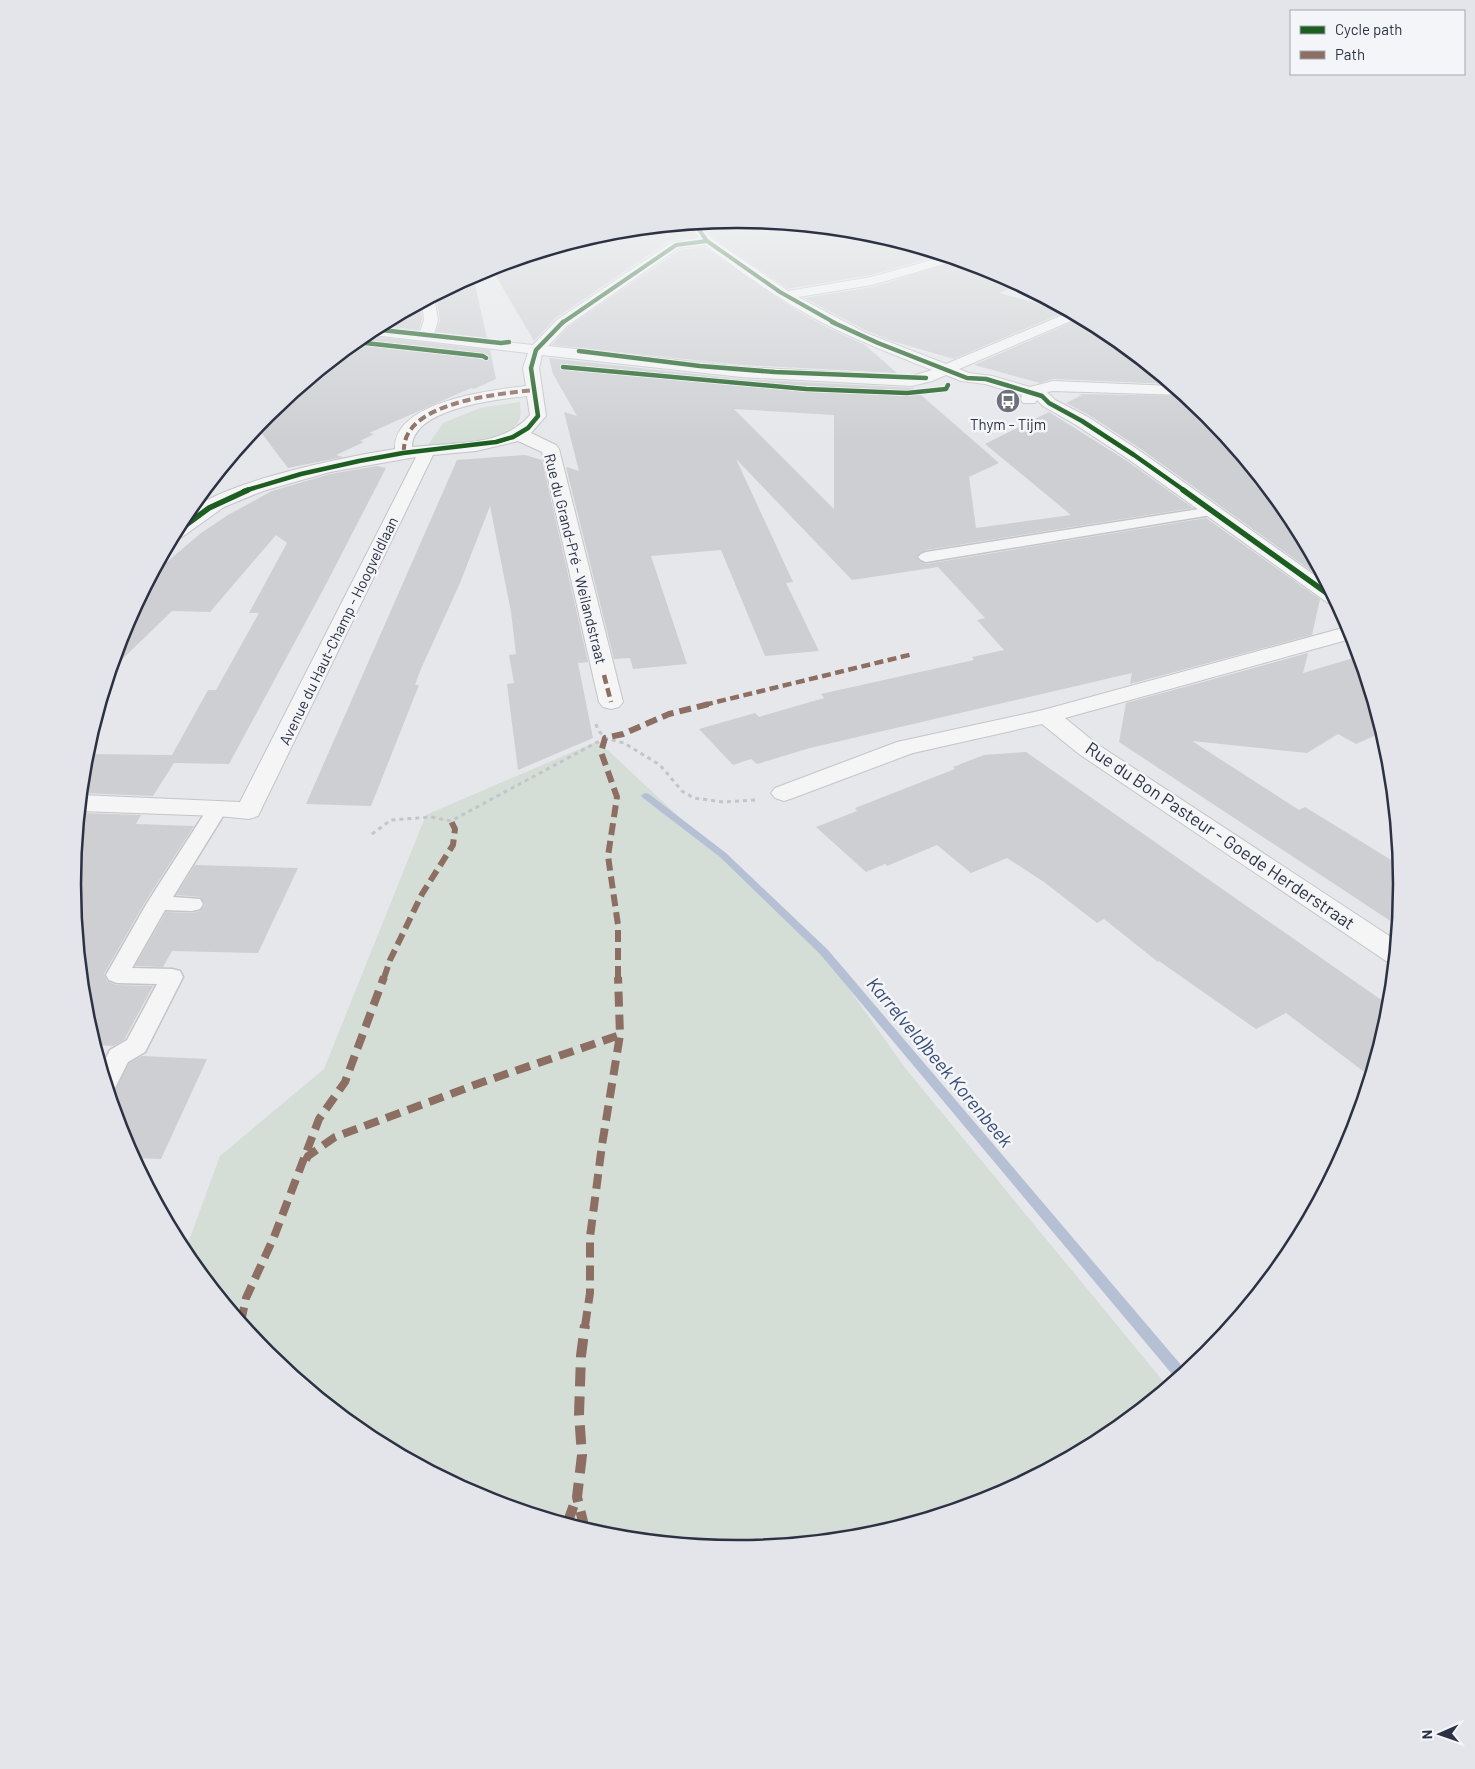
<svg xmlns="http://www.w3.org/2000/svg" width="1475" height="1769" viewBox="0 0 1475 1769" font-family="Barlow,sans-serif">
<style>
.green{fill:#d4ddd6}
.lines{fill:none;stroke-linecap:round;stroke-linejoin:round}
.stream{fill:#b5c0d4;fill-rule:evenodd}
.building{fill:#cdcfd2;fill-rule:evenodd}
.service-casing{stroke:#c3c5c8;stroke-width:3}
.minor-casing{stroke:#c3c5c8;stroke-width:2}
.path{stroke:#c4c5ca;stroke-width:3;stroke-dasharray:4 4;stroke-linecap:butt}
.service{fill:#f5f5f6;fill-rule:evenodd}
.minor{fill:#f5f5f6;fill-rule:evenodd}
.quiet-far4{stroke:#8d6e63;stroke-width:4;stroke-dasharray:8 4;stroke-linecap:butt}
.quiet-far3{stroke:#8d6e63;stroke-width:4.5;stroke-dasharray:9 4.5;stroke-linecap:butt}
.quiet-far2{stroke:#8d6e63;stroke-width:6;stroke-dasharray:12 6;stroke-linecap:butt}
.quiet-far1{stroke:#8d6e63;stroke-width:8;stroke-dasharray:15 8;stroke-linecap:butt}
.quiet{stroke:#8d6e63;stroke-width:10;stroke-dasharray:19 10;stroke-linecap:butt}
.cycleway-far2-casing{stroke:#f4f5f8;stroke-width:5}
.cycleway-far1-casing{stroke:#f4f5f8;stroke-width:6}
.cycleway-casing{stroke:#f4f5f8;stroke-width:8}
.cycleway-far2{stroke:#1b5e20;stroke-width:4}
.cycleway-far1{stroke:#1b5e20;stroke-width:4.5}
.cycleway{stroke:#1b5e20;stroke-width:5.5}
.labels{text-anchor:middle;stroke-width:5;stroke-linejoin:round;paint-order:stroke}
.far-poi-label{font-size:15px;fill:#2c3243;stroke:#f4f5f8}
.far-street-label{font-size:15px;fill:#2c3243;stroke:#f4f5f8}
.street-label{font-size:18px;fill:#2c3243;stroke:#f4f5f8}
.water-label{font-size:19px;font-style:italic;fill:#374c76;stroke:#f4f5f8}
.rim{fill:none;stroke:#2c3243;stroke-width:2.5}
</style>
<rect width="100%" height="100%" fill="#e5e7ea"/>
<!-- green -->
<path class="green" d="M 520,402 C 520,407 521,413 520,418 C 514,441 448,444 428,445 L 443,423 L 480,408 Z
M 598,741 L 823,952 L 905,1068 L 1168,1387 L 1107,1438 L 992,1499 L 867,1537 L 737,1549 L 607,1537 L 483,1499 L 368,1437 L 267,1355 L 184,1254 L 220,1156 L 324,1069 L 426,815 Z"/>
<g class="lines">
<!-- stream -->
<path class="stream" d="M 646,793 L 649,794 L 726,853 L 828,950 L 1187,1372 L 1177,1380 L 820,954 L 720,857 L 643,798 L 641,796 L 643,794 Z"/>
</g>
<!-- building -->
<path class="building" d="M 738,220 L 868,232 L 942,255 L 871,275 L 788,289 L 712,237 L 708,230 L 730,229 L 725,221 Z
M 669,229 L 680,232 L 692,231 L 696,237 L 671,240 L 556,318 L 534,341 L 491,268 L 593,237 Z
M 704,247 L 791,307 L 822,325 L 865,345 L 897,373 L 741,365 L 552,345 L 568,327 L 680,250 Z
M 960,260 L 992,270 L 1019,285 L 999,293 L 1067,311 L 954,359 L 892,341 L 867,331 L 804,298 L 873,287 Z
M 473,276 L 487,338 L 436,332 L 440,320 L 436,295 Z
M 420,304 L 422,320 L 419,330 L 379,326 Z
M 1081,318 L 1107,332 L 1171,384 L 1053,379 L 1040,383 L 974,365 Z
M 364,335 L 490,350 L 496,379 L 474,389 L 471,388 L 369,433 L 374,434 L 360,441 L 364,442 L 336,455 L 343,457 L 288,468 L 257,427 L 267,414 Z
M 549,358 L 741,379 L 913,388 L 999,463 L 969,477 L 976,528 L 1071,515 L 985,444 L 1049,412 L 1127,461 L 1193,508 L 926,550 L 917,556 L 920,561 L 926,564 L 1206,518 L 1320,599 L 1312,635 L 1130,684 L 1132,673 L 810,748 L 757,764 L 751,759 L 733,765 L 699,729 L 755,713 L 759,717 L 824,698 L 821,694 L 974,660 L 972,657 L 1004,650 L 977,620 L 985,618 L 938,567 L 852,580 L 736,459 L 793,582 L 786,583 L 819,651 L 765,656 L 721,550 L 651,556 L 687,664 L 633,669 L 630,658 L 614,659 L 566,467 L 579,471 L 564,412 L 577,416 L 553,374 ZM 734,409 L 834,415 L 834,509 Z
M 1077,394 L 1185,396 L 1208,414 L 1291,515 L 1324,580 L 1141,449 L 1089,415 L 1066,403 L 1082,395 Z
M 525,455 L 542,460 L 588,662 L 578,663 L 593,738 L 518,770 L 507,684 L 514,683 L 509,655 L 516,654 L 511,612 L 490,506 L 460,583 L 420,671 L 415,685 L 419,685 L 371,806 L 306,804 L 457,460 Z
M 377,466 L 386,468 L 323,590 L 229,764 L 174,763 L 153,796 L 82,793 L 85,754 L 172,755 L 208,690 L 216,690 L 259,613 L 249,613 L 287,543 L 276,535 L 210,612 L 172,611 L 111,670 L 123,630 L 153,574 L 201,533 L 228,515 L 272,491 L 330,474 Z
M 1308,653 L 1303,673 L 1360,656 L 1383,732 L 1356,744 L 1338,734 L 1307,753 L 1192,741 L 1299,810 L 1305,807 L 1401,866 L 1402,884 L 1398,926 L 1119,742 L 1126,703 Z
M 1026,752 L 1390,1006 L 1390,1015 L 1371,1077 L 1286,1013 L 1256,1029 L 1159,961 L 1158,962 L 1104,919 L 1097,923 L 1044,882 L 1007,858 L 971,873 L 937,845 L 887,866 L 885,864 L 866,872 L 816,827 L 857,811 L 855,808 L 955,769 L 953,767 L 984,755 Z
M 80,813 L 141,815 L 136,824 L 194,826 L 145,902 L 104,974 L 107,981 L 116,985 L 153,986 L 124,1040 L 113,1046 L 95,1045 L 85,1014 L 72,884 Z
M 195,865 L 298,868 L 258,953 L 172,951 L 163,967 L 135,966 L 166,912 L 192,913 L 200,911 L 205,905 L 200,897 L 176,895 Z
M 142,1056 L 207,1059 L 161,1159 L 134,1158 L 123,1139 L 111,1098 L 129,1063 Z"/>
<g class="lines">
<!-- service casing -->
<g class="service-casing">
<path id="service" d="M 1212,507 L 1217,508 L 1219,511 L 1217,514 L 926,562 L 921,560 L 918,557 L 921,554 L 926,552 Z
M 218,802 L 225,804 L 228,808 L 173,897 L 200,899 L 203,904 L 200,909 L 192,911 L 165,910 L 132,968 L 172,969 L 180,971 L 183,977 L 145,1052 L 128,1062 L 115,1088 L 108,1090 L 101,1067 L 110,1050 L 127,1040 L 157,984 L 117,983 L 109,980 L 106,975 L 147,903 L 208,808 L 211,804 Z"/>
</g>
<!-- minor casing -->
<g class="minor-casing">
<path id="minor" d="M 700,223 L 711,238 L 788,291 L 871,277 L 946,256 L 958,260 L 872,285 L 798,297 L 866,333 L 946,364 L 1070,312 L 1080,317 L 959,369 L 969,373 L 992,376 L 1030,387 L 1053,381 L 1173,386 L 1184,395 L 1053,391 L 1047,392 L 1055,400 L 1088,417 L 1140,451 L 1327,584 L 1338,604 L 1328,603 L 1128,459 L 1076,425 L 1043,406 L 1037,400 L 1035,403 L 1023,403 L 1021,400 L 1022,395 L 985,384 L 961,381 L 946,375 L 932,381 L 912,386 L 741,377 L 542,355 L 539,368 L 546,416 L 531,433 L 556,445 L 559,449 L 623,702 L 619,707 L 611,709 L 603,707 L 599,702 L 542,452 L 518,441 L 476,451 L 433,455 L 258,816 L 249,819 L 218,816 L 80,811 L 81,795 L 240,802 L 416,457 L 330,472 L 263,491 L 224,507 L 182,537 L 172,538 C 176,532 179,524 183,518 C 210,483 350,456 395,449 C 393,401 492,390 526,386 L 523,368 L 528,353 L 365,334 L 376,327 L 420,332 L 424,320 L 422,303 L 434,296 L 438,320 L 434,334 L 533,345 L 557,320 L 672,242 L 699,238 L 689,224 ZM 705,245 C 742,273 781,301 823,323 C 858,341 895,355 932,370 L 912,376 L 741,367 L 548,346 L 567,326 L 679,248 ZM 527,396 L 530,415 C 502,448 451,442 412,447 C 412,408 499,399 527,396 Z
M 1350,626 L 1354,638 L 1065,718 L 1097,744 L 1397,941 L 1395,963 L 1386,961 L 1079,754 L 1042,724 L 913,753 L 793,798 L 784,801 L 775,798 L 771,793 L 775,788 L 897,742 L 1043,710 Z"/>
</g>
<!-- path -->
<path class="path" d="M 596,724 L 598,730 L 605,738 L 624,743 L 660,765 L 682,791 L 694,798 L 723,802 L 755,800
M 372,834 L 391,820 L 431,817 L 451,821 L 605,738"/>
<!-- service -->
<use href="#service" class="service"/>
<!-- minor -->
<use href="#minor" class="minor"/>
<!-- quiet-far4 -->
<path class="quiet-far4" d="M 404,452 C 401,402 498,394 534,390"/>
<!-- quiet-far3 -->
<path class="quiet-far3" d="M 604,675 L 611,702
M 704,705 L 913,654"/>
<!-- quiet-far2 -->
<path class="quiet-far2" d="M 384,978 L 390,960 L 422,894 L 453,845 L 455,829 L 451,821
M 618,978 L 618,925 L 608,856 L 617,797 L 601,752 L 605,738 L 623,734 L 669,714 L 709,704"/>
<!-- quiet-far1 -->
<path class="quiet-far1" d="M 306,1160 L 308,1156 L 335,1137 L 480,1083 L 620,1035
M 241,1322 L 246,1298 L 274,1237 L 319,1119 L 345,1082 L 384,977
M 585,1326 L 590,1293 L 590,1237 L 602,1145 L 620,1035 L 618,977"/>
<!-- quiet -->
<path class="quiet" d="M 567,1524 L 576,1499
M 585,1530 L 577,1497 L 582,1455 L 579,1414 L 581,1356 L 585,1325"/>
<!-- cycleway-far2 casing -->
<g class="cycleway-far2-casing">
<path id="cycleway-far2" d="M 707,241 L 780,292 L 835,323
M 562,323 L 676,245 L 707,241 L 695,224"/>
</g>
<!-- cycleway-far1 casing -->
<g class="cycleway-far1-casing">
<path id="cycleway-far1" d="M 832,322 L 878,343 L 967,378 L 986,379 L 1042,396 L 1049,403 L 1082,421 L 1134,455 L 1185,491
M 372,329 L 501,343 L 509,342
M 356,342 L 483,356 L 486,358
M 579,351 L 700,366 L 775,372 L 926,378
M 563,367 L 806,389 L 907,393 L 946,389 L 948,385
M 244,491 L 301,474 L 359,461 L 403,453 L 496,442 L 513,437 L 528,428 L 538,416 L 531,368 L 536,350 L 563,322"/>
</g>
<!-- cycleway casing -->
<g class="cycleway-casing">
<path id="cycleway" d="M 1183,490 L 1335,599
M 175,533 L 209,508 L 248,490"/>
</g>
<!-- cycleway-far2 -->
<use href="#cycleway-far2" class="cycleway-far2"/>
<!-- cycleway-far1 -->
<use href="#cycleway-far1" class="cycleway-far1"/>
<!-- cycleway -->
<use href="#cycleway" class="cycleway"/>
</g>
<!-- sky -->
<linearGradient id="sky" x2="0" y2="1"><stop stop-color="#93b9e0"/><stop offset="0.44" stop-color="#f3f4f6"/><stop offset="1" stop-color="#f3f4f6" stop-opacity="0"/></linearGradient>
<rect width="1475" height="439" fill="url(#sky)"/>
<!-- icons -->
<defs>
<g id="bus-disc" transform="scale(1.25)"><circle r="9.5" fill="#6d717d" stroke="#f4f5f8"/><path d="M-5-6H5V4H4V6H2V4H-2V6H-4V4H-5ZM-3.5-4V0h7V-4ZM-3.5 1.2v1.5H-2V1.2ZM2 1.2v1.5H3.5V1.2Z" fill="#fff"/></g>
</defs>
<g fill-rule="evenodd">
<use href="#bus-disc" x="1008" y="401"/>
</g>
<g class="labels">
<!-- far-poi labels -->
<g class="far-poi-label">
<text x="1008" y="430">Thym - Tijm</text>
</g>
<!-- far-street labels -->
<g class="far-street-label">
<text transform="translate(575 559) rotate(76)" y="5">Rue du Grand-Pré - Weilandstraat</text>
<text transform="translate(339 631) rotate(-64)" y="5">Avenue du Haut-Champ - Hoogveldlaan</text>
</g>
<!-- street labels -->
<g class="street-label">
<text transform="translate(1220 836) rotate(34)" y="6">Rue du Bon Pasteur - Goede Herderstraat</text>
</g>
<!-- water labels -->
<g class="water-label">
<text transform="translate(940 1062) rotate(50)" y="7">Karre(veld)beek Korenbeek</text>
</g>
</g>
<!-- crop -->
<path d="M0 0H1475V1769H0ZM81 884a656 656 0 1 1 1312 0a656 656 0 1 1-1312 0Z" fill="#e4e5ea" fill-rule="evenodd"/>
<path class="rim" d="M81 884a656 656 0 1 1 1312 0a656 656 0 1 1-1312 0Z"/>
<!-- legend -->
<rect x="1290" y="10" width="175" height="65" fill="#f4f5f8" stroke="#a4a7b0"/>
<rect x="1300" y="26" width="25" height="8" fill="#1b5e20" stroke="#a4a7b0"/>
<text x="1335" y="35" font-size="15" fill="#2c3243">Cycle path</text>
<rect x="1300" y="51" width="25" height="8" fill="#8d6e63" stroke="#a4a7b0"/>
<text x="1335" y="60" font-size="15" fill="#2c3243">Path</text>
<!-- north arrow -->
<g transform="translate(1440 1734) rotate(268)" stroke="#f4f5f8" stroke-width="4" paint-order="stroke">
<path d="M0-4L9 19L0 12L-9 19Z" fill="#2c3243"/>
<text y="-8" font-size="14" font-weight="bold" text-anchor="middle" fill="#2c3243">N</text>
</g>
</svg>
